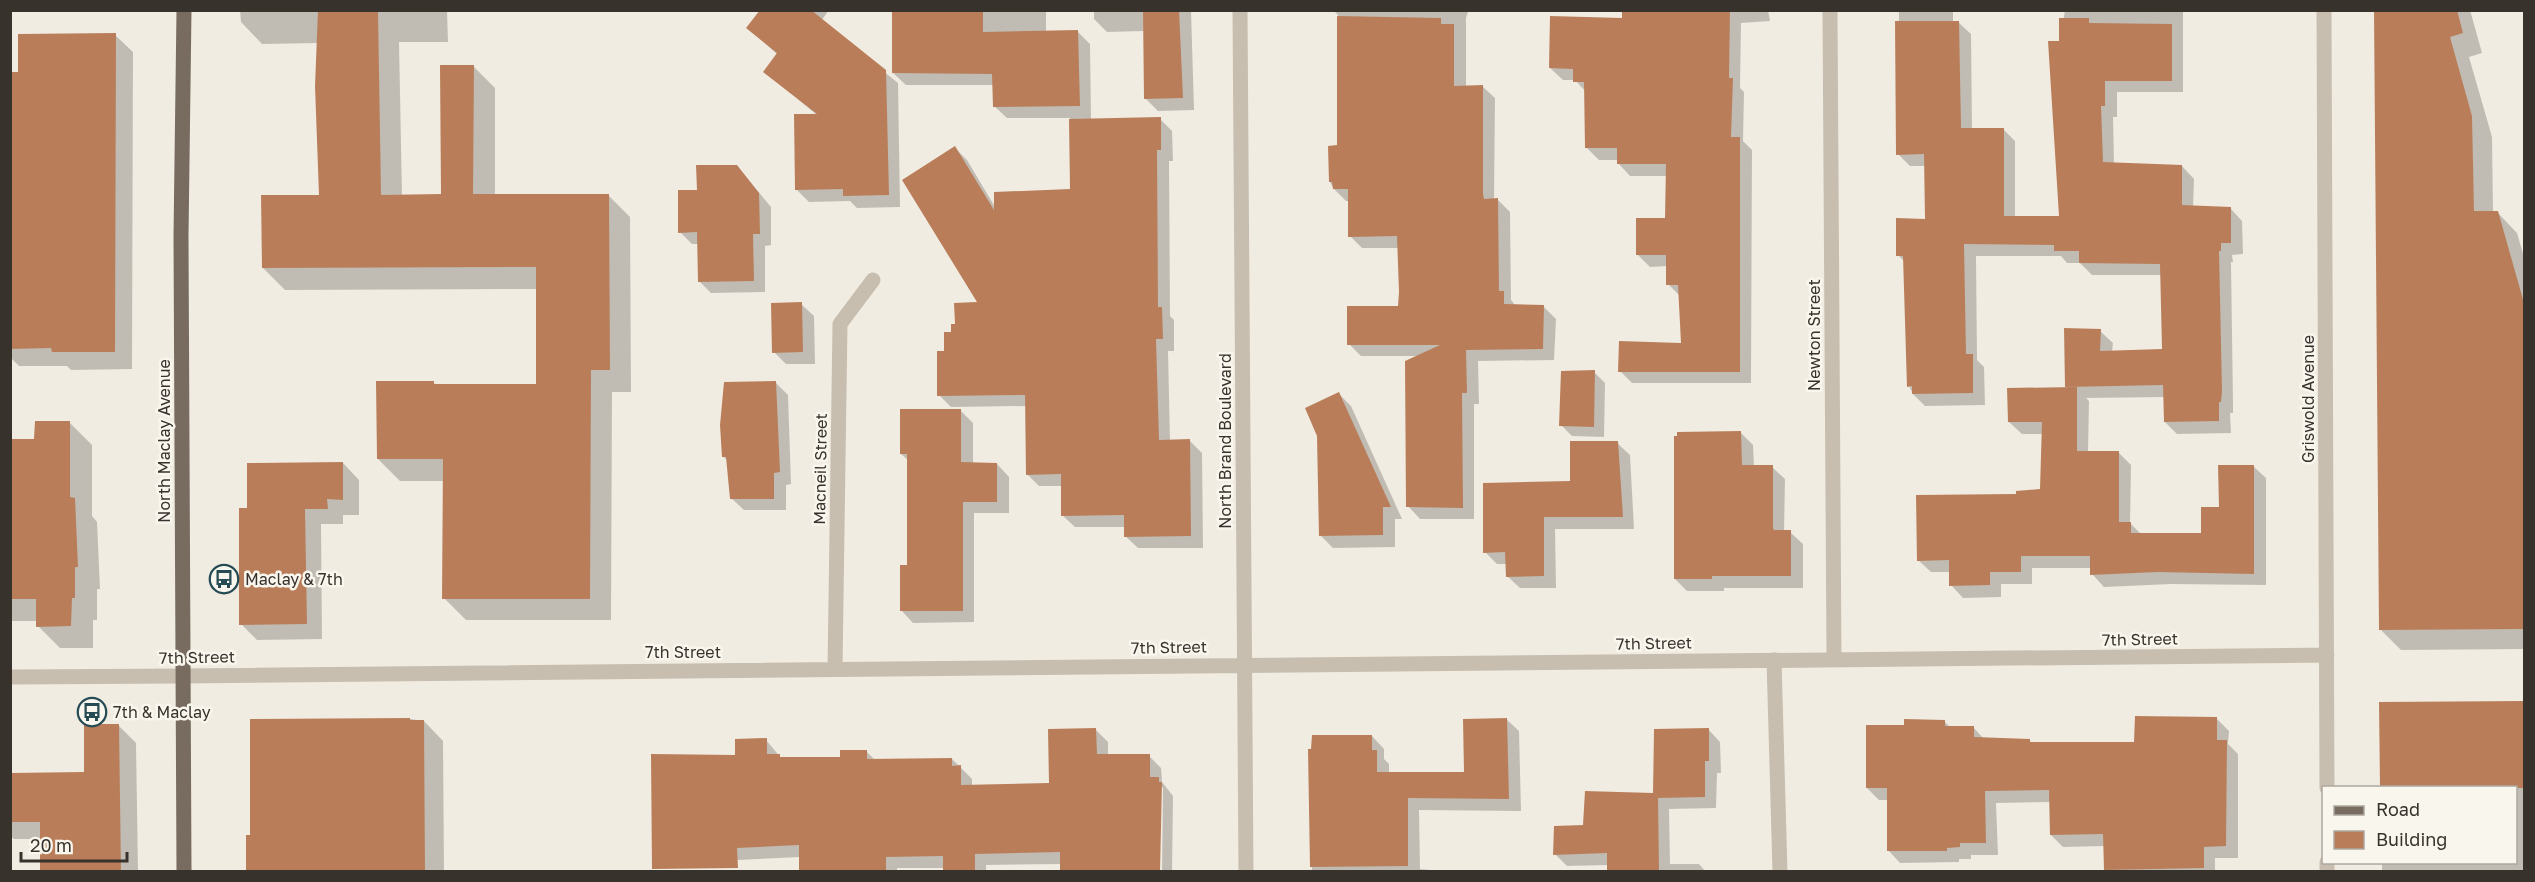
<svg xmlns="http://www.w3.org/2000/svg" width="2535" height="882" viewBox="0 0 2535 882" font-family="'Golos Text',sans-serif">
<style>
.shadow{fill:#0003}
.building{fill:#b97e59}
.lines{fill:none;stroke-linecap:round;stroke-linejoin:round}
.minor{stroke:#c8beaf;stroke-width:15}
.tertiary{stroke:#c8beaf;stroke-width:15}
.primary{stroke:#786b5f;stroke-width:15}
.labels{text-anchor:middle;stroke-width:5;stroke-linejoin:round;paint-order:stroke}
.street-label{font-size:16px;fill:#38322c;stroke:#f9f6ee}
.poi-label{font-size:16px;fill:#38322c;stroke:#f9f6ee;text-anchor:start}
</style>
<rect width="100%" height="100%" fill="#f1ece2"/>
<!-- shadow -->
<path class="shadow" d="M 240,10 L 447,10 L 448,42 L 399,42 L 402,196 L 443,196 L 473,66 L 495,88 L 495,196 L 608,195 L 630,217 L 631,392 L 612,392 L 611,620 L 466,620 L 444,598 L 445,481 L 400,481 L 378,459 L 433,382 L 437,386 L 538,386 L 538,289 L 285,290 L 263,268 L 320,197 L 319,43 L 262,44 L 241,22 Z
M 762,10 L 829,10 L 821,21 L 898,83 L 900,207 L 857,208 L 850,201 L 809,202 L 797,190 L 817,115 L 765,72 L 778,55 L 748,28 Z
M 893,10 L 1046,10 L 1046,32 L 1078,32 L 1090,44 L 1091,120 L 1160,119 L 1172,131 L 1173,161 L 1169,161 L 1170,316 L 1174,320 L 1174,351 L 1168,351 L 1170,441 L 1190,441 L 1202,453 L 1203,548 L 1138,548 L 1125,536 L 1125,527 L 1075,527 L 1062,515 L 1062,486 L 1039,486 L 1027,474 L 1027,406 L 951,407 L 939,395 L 946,353 L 956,325 L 980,303 L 955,148 L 967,160 L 995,207 L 1071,191 L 1070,118 L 1007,118 L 994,106 L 994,85 L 906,85 L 893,73 Z
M 1094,10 L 1191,10 L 1194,110 L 1158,111 L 1145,98 L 1144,31 L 1107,32 L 1094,19 Z
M 1333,10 L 1486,10 L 1468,12 L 1466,18 L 1466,87 L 1482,86 L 1495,98 L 1494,200 L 1498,200 L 1510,212 L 1511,300 L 1516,306 L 1543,306 L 1556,319 L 1554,360 L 1478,361 L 1479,404 L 1474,404 L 1474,519 L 1420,519 L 1408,506 L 1419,356 L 1361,356 L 1349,344 L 1400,307 L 1399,248 L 1362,248 L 1350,236 L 1349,201 L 1346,201 L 1334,189 L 1330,182 L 1339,147 L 1338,15 Z
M 1624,10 L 1768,10 L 1770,21 L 1741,23 L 1740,88 L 1744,92 L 1743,141 L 1752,150 L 1751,383 L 1632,383 L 1620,371 L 1682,344 L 1680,296 L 1668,284 L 1668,266 L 1650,267 L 1638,255 L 1667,220 L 1667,176 L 1630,176 L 1618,163 L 1618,160 L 1599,160 L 1587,148 L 1586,92 L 1575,80 L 1563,80 L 1550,68 L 1624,20 Z
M 1899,10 L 1953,10 L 1953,22 L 1958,22 L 1971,34 L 1972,130 L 2003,129 L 2015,141 L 2015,218 L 2060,217 L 2060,42 L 2065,10 L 2183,10 L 2183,92 L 2117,92 L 2117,117 L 2113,117 L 2114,164 L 2182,166 L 2194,179 L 2193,207 L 2230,208 L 2242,221 L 2243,254 L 2232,255 L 2233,262 L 2231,262 L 2233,404 L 2233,413 L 2230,413 L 2231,433 L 2177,434 L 2165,422 L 2165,397 L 2086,398 L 2089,401 L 2088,453 L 2119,453 L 2131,465 L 2130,523 L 2142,535 L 2203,535 L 2253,466 L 2266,478 L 2266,585 L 2171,584 L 2104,587 L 2092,574 L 2092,568 L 2032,568 L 2032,584 L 2001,584 L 2001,597 L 1963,598 L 1951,585 L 1951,572 L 1931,572 L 1918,560 L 2017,496 L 2042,490 L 2043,434 L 2022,434 L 2009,422 L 2069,389 L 2066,386 L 2100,331 L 2113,343 L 2112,352 L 2163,351 L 2161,275 L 2092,275 L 2080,263 L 2067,263 L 2061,256 L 1976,256 L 1977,360 L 1984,367 L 1985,405 L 1925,406 L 1913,394 L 1909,386 L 1905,262 L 1898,255 L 1927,220 L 1926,166 L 1910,166 L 1898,154 Z
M 2376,10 L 2470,10 L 2482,53 L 2469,57 L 2492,137 L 2493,212 L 2497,212 L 2517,233 L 2524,257 L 2524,649 L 2401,650 L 2380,629 Z
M 115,35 L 133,52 L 132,369 L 71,370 L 67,366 L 19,366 L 10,357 L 10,73 L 20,73 Z
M 737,166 L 771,207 L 771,245 L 765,246 L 765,292 L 711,293 L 699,281 L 699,244 L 692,244 L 680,232 L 698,191 Z
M 801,304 L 814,316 L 815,364 L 786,364 L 774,352 Z
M 1594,372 L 1605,383 L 1604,437 L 1572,436 L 1561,425 Z
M 775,382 L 788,395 L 791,484 L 786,485 L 786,510 L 744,510 L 731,498 L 728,461 L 723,456 Z
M 1339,394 L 1351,406 L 1402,519 L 1395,519 L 1395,547 L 1333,548 L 1320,535 Z
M 961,411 L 973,423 L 973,464 L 997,464 L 1009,477 L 1009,513 L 974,513 L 974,622 L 913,623 L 901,610 L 909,567 L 909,461 L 901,454 Z
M 70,423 L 92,445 L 92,516 L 97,522 L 100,589 L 97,589 L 97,620 L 93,620 L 93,648 L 60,648 L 38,626 L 38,621 L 10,621 L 10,441 L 36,441 Z
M 1741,433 L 1753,445 L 1754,466 L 1772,467 L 1785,479 L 1784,532 L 1790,532 L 1803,544 L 1803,588 L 1724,588 L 1724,591 L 1687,591 L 1675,579 L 1678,438 Z
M 1617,443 L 1630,455 L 1634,529 L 1555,529 L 1556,588 L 1520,588 L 1507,576 L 1507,564 L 1497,564 L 1485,552 L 1572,483 Z
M 343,463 L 359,480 L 359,515 L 343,515 L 343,524 L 321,524 L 322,639 L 257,640 L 241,624 L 249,510 Z
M 2524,703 L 2524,872 L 2382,872 L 2382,862 L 2516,862 L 2516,788 L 2381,704 Z
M 2216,718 L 2229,731 L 2228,744 L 2238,754 L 2238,858 L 2215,858 L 2215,872 L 2108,872 L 2105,869 L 2105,846 L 2063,847 L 2051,835 L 2051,802 L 1996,803 L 1998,855 L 1971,855 L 1971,859 L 1959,859 L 1959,862 L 1900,863 L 1888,850 L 1888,800 L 1879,800 L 1867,788 L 1906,726 L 1945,722 L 1950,727 L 1974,728 L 1984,739 L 2029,740 L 2032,743 L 2136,743 Z
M 410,719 L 424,721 L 443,741 L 444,872 L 248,872 L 252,837 Z
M 1506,719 L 1519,731 L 1521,811 L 1419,810 L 1420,869 L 1451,872 L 1312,872 L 1310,751 L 1372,736 L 1384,749 L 1384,759 L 1389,764 L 1389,774 L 1466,773 Z
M 118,725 L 136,743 L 138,872 L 42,872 L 41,839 L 14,839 L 10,836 L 10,774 L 86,774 Z
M 1708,729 L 1720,742 L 1721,773 L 1717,773 L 1716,808 L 1669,809 L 1670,864 L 1699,864 L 1706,872 L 1608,872 L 1608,865 L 1567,866 L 1555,854 L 1585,827 L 1655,794 Z
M 1096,730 L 1108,742 L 1108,756 L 1149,756 L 1161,768 L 1162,782 L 1173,796 L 1172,872 L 1162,872 L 1163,788 L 1160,785 L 1061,864 L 986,865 L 986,872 L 945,872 L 945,868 L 897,868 L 897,872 L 801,872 L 800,857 L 738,860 L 726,848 L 737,756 L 766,740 L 782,759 L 841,759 L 866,751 L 875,760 L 952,759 L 972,779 L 972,786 L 1050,785 Z"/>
<!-- building -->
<path class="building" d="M 318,10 L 378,10 L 381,195 L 441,194 L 440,65 L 474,65 L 473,194 L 609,194 L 610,370 L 591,370 L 590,599 L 442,599 L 443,459 L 377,459 L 376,381 L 434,381 L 434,384 L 536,384 L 536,267 L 262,268 L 261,195 L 319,195 L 315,86 Z
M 760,10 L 811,10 L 886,70 L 889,195 L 843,196 L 843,189 L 795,190 L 794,114 L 817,114 L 763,72 L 777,53 L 746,28 Z
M 892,10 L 983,10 L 983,32 L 1078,30 L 1080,106 L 993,107 L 992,74 L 892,73 Z
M 1143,10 L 1179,10 L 1183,98 L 1144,99 Z
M 1622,10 L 1730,10 L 1729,78 L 1733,78 L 1731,137 L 1740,137 L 1740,372 L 1618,372 L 1619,341 L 1681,343 L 1678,285 L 1666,285 L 1666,255 L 1636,255 L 1636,218 L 1665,218 L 1666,164 L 1617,164 L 1617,148 L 1585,148 L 1584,82 L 1573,82 L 1573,69 L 1549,68 L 1550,16 L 1622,18 Z
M 2374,10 L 2457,10 L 2463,33 L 2450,37 L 2472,116 L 2474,211 L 2498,211 L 2524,303 L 2524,629 L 2379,630 Z
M 1337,16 L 1441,18 L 1441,24 L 1454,24 L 1454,86 L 1483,85 L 1483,194 L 1484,199 L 1498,198 L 1499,291 L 1504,291 L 1504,304 L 1544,305 L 1543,349 L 1466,350 L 1467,393 L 1462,393 L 1463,508 L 1406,507 L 1405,361 L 1440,345 L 1347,345 L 1347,306 L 1398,306 L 1399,292 L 1397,236 L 1348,237 L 1348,189 L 1333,189 L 1332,182 L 1329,182 L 1328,146 L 1337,145 Z
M 2059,18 L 2089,18 L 2089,23 L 2172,24 L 2172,81 L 2105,81 L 2105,106 L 2101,106 L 2103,162 L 2182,165 L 2182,205 L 2231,207 L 2231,243 L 2221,243 L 2221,251 L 2219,251 L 2222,391 L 2221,402 L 2219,402 L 2219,421 L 2164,422 L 2163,385 L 2065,387 L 2064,328 L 2101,329 L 2100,351 L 2162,349 L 2160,264 L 2079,263 L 2079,251 L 2054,251 L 2054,245 L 1964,244 L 1966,354 L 1973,354 L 1973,393 L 1912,394 L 1912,386 L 1907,387 L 1903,256 L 1896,256 L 1896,218 L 1925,219 L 1924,154 L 1896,155 L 1895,21 L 1959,21 L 1961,128 L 2004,128 L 2004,216 L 2059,216 L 2048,41 L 2059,41 Z
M 116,33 L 115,352 L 52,352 L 51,348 L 10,349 L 10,72 L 18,72 L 18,34 Z
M 1161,117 L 1161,150 L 1157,150 L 1158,307 L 1162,307 L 1163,339 L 1156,339 L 1159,440 L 1190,439 L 1191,536 L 1124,537 L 1124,515 L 1061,516 L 1061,474 L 1026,475 L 1025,395 L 937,396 L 937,351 L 944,351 L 944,332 L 951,332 L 951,324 L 955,324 L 954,303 L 977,302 L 902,180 L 955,146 L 994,210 L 994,192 L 1070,189 L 1069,119 Z
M 696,165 L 737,165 L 759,193 L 760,234 L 753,234 L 754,281 L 698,282 L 697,232 L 678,233 L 678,190 L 697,190 Z
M 802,302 L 803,352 L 772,353 L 771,303 Z
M 1595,370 L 1594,427 L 1559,426 L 1561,371 Z
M 776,381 L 780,472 L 774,473 L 774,499 L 730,499 L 726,457 L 722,457 L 720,425 L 724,382 Z
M 2077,387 L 2077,451 L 2119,451 L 2119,522 L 2131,522 L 2131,533 L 2201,533 L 2201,507 L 2219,507 L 2218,465 L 2254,465 L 2254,574 L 2158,572 L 2090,575 L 2090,556 L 2021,556 L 2021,572 L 1990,572 L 1990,585 L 1949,586 L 1949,560 L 1917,561 L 1916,495 L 2016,494 L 2016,491 L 2040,489 L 2042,422 L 2008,422 L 2007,388 Z
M 1339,392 L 1391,507 L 1383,507 L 1383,535 L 1319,536 L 1317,436 L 1305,408 Z
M 900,409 L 961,409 L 961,462 L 997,463 L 997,502 L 963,502 L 963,611 L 900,611 L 900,565 L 907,565 L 907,454 L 900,454 Z
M 35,421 L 70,421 L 70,497 L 75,498 L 78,567 L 75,567 L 75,598 L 72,598 L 71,626 L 36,627 L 36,599 L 10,599 L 10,439 L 34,439 Z
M 1741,431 L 1742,465 L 1773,465 L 1773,528 L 1774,530 L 1791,530 L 1791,576 L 1712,576 L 1712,579 L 1674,579 L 1674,436 L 1677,436 L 1677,432 Z
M 1570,441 L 1618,441 L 1623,517 L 1544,517 L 1544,576 L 1506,577 L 1505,552 L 1483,553 L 1483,483 L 1570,481 Z
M 343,462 L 343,500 L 327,499 L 328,509 L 305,509 L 307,624 L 239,625 L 239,508 L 247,508 L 247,463 Z
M 2524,701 L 2524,788 L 2380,788 L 2379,702 Z
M 2135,716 L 2217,717 L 2217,740 L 2227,740 L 2226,846 L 2204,847 L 2204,868 L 2104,870 L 2103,834 L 2050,835 L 2049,790 L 1985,791 L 1986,843 L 1960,843 L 1960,847 L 1947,848 L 1947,851 L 1887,851 L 1887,788 L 1866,788 L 1866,725 L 1904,725 L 1904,719 L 1945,720 L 1945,726 L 1974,726 L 1974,737 L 2030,739 L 2030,742 L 2134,742 Z
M 410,718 L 410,720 L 424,720 L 425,872 L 246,872 L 246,835 L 250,835 L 250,719 Z
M 1507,718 L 1509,799 L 1408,798 L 1408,866 L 1310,867 L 1308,749 L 1311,749 L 1312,735 L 1372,735 L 1372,750 L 1377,750 L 1377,772 L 1464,772 L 1463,719 Z
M 84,724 L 119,724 L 121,872 L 40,872 L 40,822 L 10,822 L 10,773 L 84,772 Z
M 1096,728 L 1097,754 L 1150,754 L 1150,777 L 1159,777 L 1159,782 L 1162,782 L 1160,872 L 1060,872 L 1060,852 L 975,854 L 975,872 L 943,872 L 943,856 L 886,857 L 886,872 L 799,872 L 799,845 L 737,848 L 738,868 L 652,869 L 651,754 L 735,755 L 735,739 L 767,738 L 767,754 L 780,754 L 780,757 L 840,757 L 840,750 L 867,750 L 867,759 L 952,758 L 952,766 L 961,765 L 961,785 L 1049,783 L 1048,729 Z
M 1709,728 L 1709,761 L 1705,761 L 1705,797 L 1658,798 L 1659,872 L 1607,872 L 1607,853 L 1553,855 L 1554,826 L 1583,825 L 1585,791 L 1653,793 L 1654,729 Z"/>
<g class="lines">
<!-- minor -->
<path class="minor" d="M 1240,10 L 1246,872
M 1830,10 L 1834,660
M 2324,10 L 2327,788
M 1774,660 L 1780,872
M 835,669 L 840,324 L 873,280
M 183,676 L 2327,655
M 2327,872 L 2327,862"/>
<!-- tertiary -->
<path class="tertiary" d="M 10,677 L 183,676"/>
<!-- primary -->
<path class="primary" d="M 184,10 L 181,236 L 184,872"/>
</g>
<!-- icons -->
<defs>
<g id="bus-ring" transform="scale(1.5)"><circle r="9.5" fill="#f9f6ee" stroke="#264b55" stroke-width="1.5"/><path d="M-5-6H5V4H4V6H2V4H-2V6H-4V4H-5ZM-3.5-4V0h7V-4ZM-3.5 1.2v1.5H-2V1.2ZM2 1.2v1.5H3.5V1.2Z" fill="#264b55"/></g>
</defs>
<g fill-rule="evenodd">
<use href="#bus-ring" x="224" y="579"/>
<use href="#bus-ring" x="92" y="712"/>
</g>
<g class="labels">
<!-- street labels -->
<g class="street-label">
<text transform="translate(1814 335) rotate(-90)" y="6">Newton Street</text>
<text transform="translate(2308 399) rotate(-90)" y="6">Griswold Avenue</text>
<text transform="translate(164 441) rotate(-90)" y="6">North Maclay Avenue</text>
<text transform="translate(1225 441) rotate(-90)" y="6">North Brand Boulevard</text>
<text transform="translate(820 469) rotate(-89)" y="6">Macneil Street</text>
<text transform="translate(2140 639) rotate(-1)" y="6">7th Street</text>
<text transform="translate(1654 643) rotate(-1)" y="6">7th Street</text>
<text transform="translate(1169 647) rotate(-1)" y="6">7th Street</text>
<text x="683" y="658">7th Street</text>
<text transform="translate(197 657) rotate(-1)" y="6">7th Street</text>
</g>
<!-- poi labels -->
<g class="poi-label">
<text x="245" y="585">Maclay &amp; 7th</text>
<text x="113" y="718">7th &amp; Maclay</text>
</g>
</g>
<!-- border -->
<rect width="2535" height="882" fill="none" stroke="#38322c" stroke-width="24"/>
<!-- legend -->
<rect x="2322" y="786" width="195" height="78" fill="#f9f6ee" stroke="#aca8a0" stroke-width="1.5"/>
<rect x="2334" y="806" width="30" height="9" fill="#786b5f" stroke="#aca8a0" stroke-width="1.5"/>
<text x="2376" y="816" font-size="18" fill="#38322c">Road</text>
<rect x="2334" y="831" width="30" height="18" fill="#b97e59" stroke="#aca8a0" stroke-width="1.5"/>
<text x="2376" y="846" font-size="18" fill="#38322c">Building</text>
<!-- scale -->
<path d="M21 852v9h106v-9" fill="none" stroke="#38322c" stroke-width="3"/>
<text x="30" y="852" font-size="18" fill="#38322c" stroke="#f9f6ee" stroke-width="4.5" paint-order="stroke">20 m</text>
</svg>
